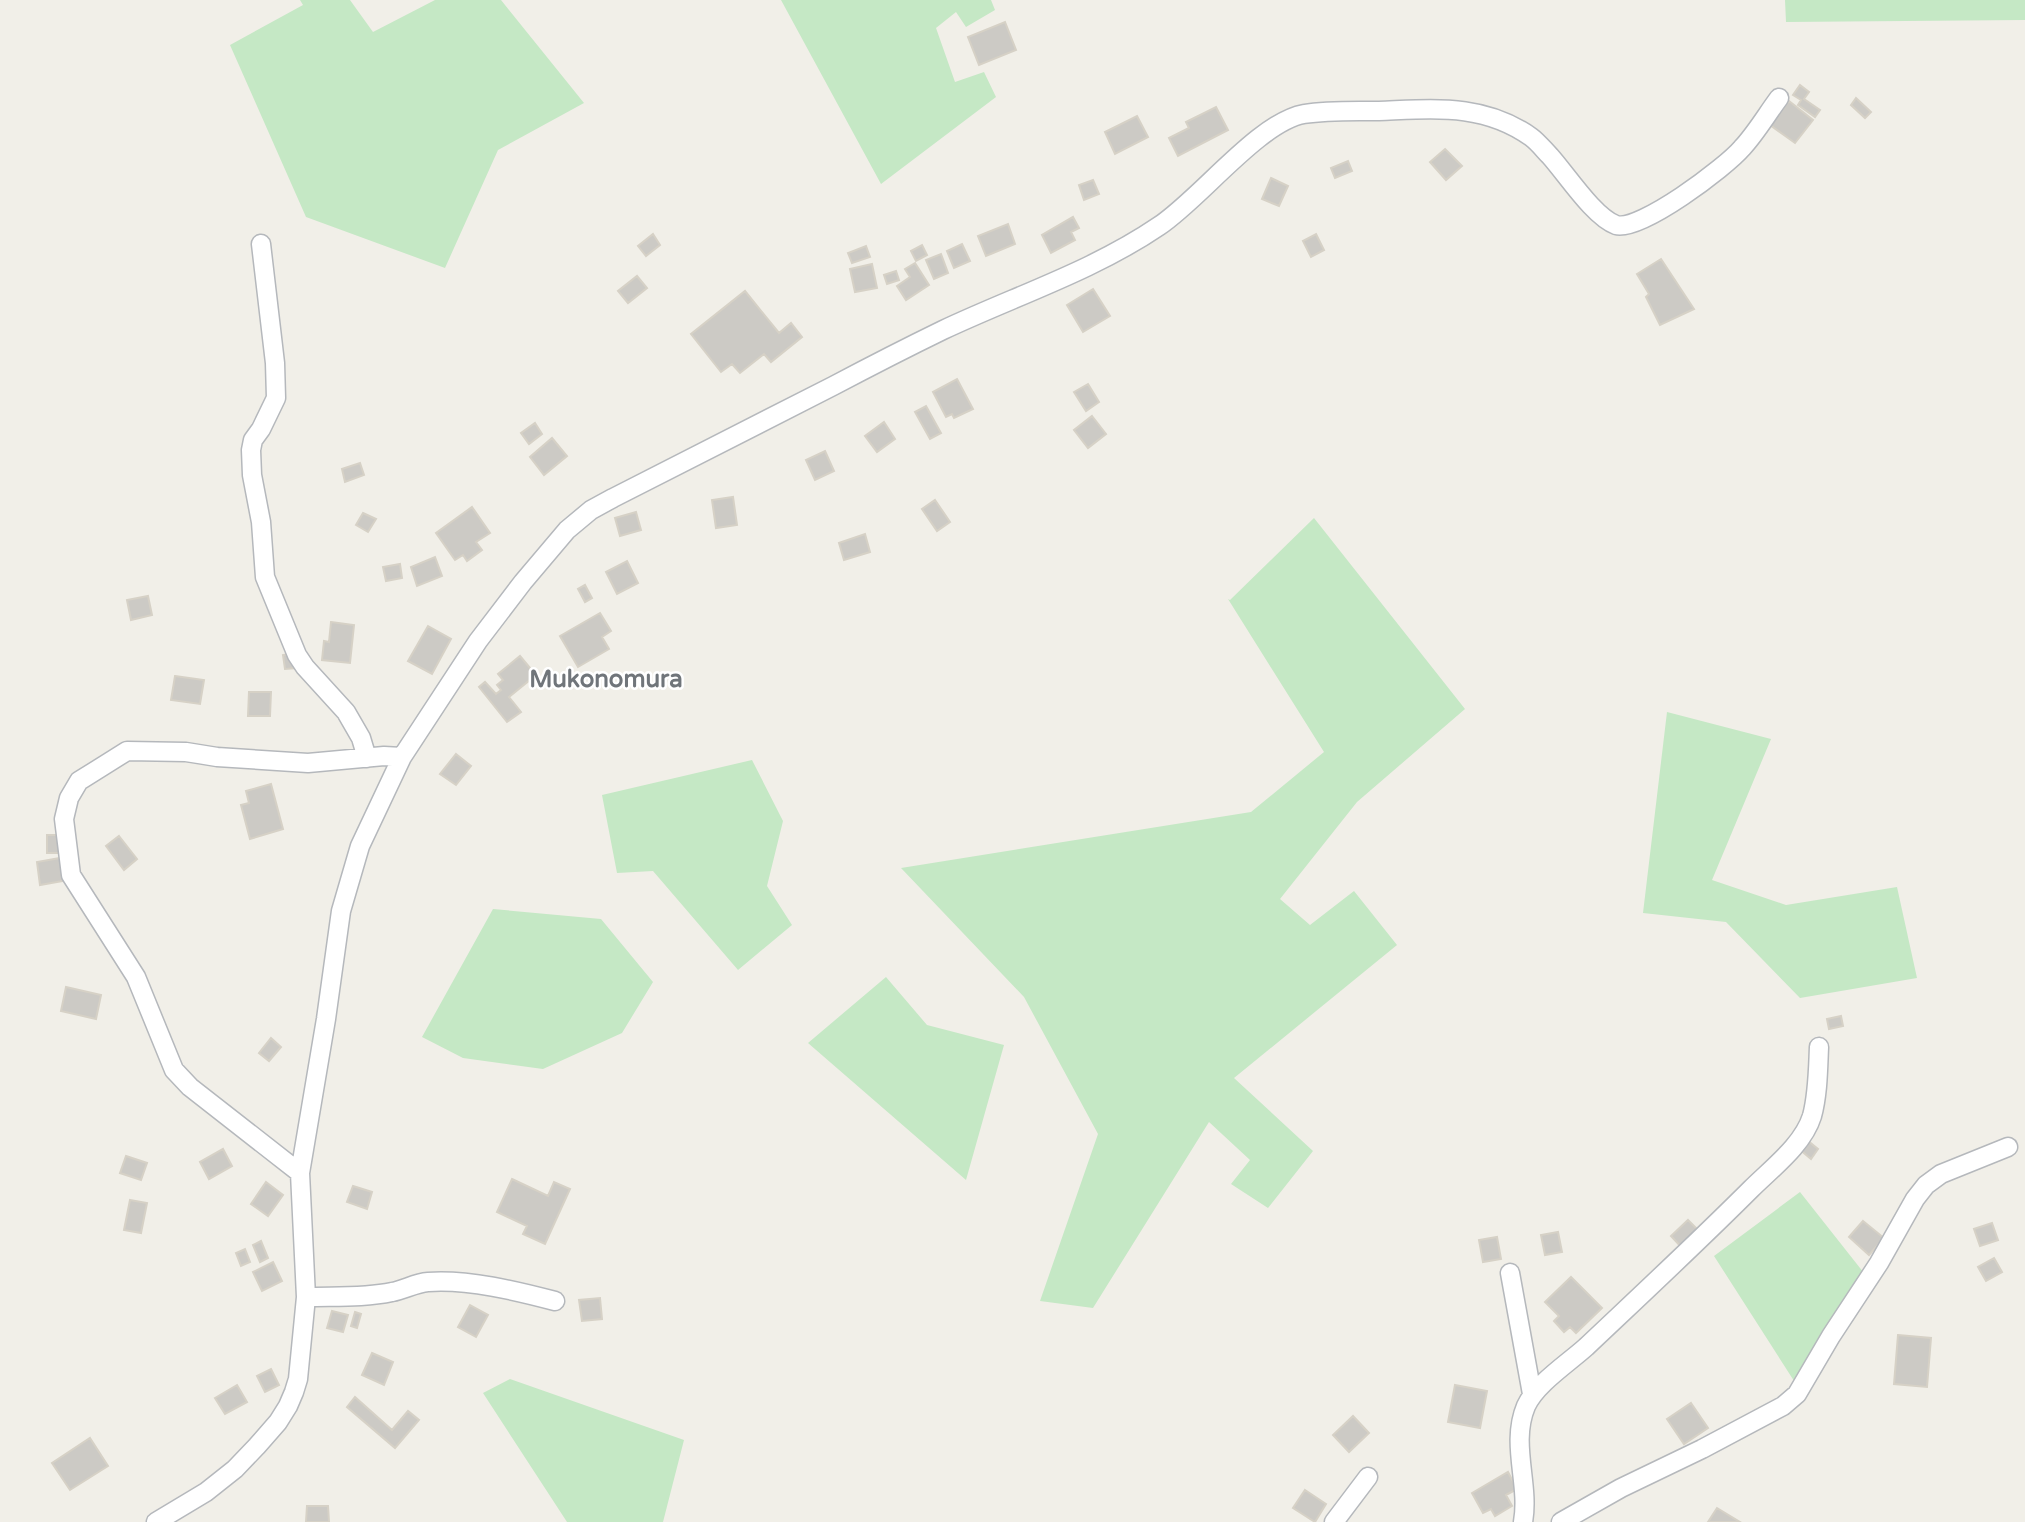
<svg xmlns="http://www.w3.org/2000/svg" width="2025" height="1522" viewBox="0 0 2025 1522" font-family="'Varela Round',sans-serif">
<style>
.green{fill:#c5e8c5}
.building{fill:#cccac5;stroke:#d6d1c6;stroke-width:2}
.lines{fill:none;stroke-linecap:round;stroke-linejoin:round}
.minor-casing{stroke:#b5b8bc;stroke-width:21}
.minor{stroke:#fff;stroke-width:18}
.labels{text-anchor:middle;stroke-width:5;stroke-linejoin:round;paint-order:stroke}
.quarter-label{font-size:24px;font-weight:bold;fill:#70757a;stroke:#fff}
</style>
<rect width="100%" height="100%" fill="#f1efe8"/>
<!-- green -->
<path class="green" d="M 300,0 L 350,0 L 373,32 L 435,0 L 501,0 L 584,103 L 498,150 L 445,268 L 306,217 L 230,45 L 303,5 Z
M 781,0 L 991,0 L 995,10 L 966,27 L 956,12 L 936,28 L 955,82 L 984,72 L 996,97 L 881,184 Z
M 1785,0 L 2025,0 L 2025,20 L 1786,22 Z
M 1314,518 L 1465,709 L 1357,802 L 1280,899 L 1310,925 L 1354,891 L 1397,945 L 1234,1078 L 1313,1151 L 1268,1208 L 1231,1184 L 1250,1160 L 1209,1122 L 1093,1308 L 1040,1301 L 1098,1134 L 1024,997 L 901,868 L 1251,812 L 1324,752 L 1228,599 L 1230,600 Z
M 1667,712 L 1771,739 L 1712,880 L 1786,905 L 1897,887 L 1917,978 L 1800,998 L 1726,922 L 1643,913 Z
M 752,760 L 783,821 L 767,886 L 792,925 L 738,970 L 653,871 L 617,873 L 602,795 Z
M 493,909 L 601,919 L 653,982 L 622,1033 L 543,1069 L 463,1058 L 422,1037 Z
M 886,977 L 927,1025 L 1004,1045 L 966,1180 L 808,1043 Z
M 1800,1192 L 1875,1287 L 1839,1308 L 1796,1384 L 1714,1256 Z
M 510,1379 L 684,1440 L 663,1522 L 567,1522 L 483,1393 Z"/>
<!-- building -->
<path class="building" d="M 1005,22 L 1016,50 L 979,65 L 968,37 Z
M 1800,85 L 1809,92 L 1804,99 L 1820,110 L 1815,117 L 1798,105 L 1801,100 L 1793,95 Z
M 1856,98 L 1871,112 L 1865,118 L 1851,105 Z
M 1789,101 L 1813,120 L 1795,143 L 1770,125 Z
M 1216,107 L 1228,130 L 1178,156 L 1169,138 L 1189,128 L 1186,122 Z
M 1137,116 L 1148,137 L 1115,154 L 1105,132 Z
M 1445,149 L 1462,166 L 1446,180 L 1430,162 Z
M 1348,161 L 1352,171 L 1335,178 L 1331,168 Z
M 1271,178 L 1288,186 L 1279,206 L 1262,199 Z
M 1093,180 L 1099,194 L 1084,200 L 1079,185 Z
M 1073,217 L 1079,228 L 1071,232 L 1075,240 L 1051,253 L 1042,235 Z
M 1008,224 L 1015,244 L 986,256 L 978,236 Z
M 653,234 L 660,245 L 646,256 L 638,246 Z
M 1316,234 L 1324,250 L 1311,257 L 1303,241 Z
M 962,244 L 970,261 L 954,268 L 947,251 Z
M 922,245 L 927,255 L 916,261 L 911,251 Z
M 866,246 L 870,257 L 852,263 L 848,253 Z
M 941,254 L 948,273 L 934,279 L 926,260 Z
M 1661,259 L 1694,309 L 1660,325 L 1646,297 L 1649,294 L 1637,274 Z
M 915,263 L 929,285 L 906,300 L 897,286 L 910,277 L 905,269 Z
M 872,264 L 877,288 L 855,292 L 850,269 Z
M 896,271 L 899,280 L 887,284 L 884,275 Z
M 637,276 L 647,288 L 628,303 L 618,291 Z
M 1093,289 L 1110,316 L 1083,332 L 1067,305 Z
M 745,291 L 779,333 L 791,323 L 802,337 L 771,362 L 764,354 L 740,373 L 732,364 L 721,372 L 691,334 Z
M 957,379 L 973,409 L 954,418 L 952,414 L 946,417 L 933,392 Z
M 1088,384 L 1099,402 L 1086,411 L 1074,392 Z
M 926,406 L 941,433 L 930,439 L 915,412 Z
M 1092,416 L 1106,434 L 1088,448 L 1074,430 Z
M 884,422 L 895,439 L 877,452 L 865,436 Z
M 535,423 L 542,434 L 529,444 L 521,433 Z
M 552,438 L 567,456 L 544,475 L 530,457 Z
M 825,451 L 834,471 L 815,480 L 806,460 Z
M 360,463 L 364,475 L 345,482 L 342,469 Z
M 733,497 L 737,525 L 716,528 L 712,500 Z
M 935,500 L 950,522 L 937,531 L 922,509 Z
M 472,507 L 490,533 L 476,542 L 482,550 L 467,561 L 463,555 L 455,560 L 436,533 Z
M 636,512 L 641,530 L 620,536 L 615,518 Z
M 363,513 L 376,519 L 368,532 L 356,525 Z
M 865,534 L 870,552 L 844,560 L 839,543 Z
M 435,557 L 442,576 L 417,586 L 411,567 Z
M 627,561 L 638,583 L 617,594 L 606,572 Z
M 400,564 L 402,578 L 386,581 L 383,567 Z
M 585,585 L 592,598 L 585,602 L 578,589 Z
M 148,596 L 152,615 L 131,620 L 127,600 Z
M 600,613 L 611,631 L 602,637 L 609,649 L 578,667 L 560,636 Z
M 331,622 L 354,625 L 350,663 L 322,660 L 324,641 L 329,642 Z
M 428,626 L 451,639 L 432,674 L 408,661 Z
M 295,653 L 297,668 L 285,669 L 283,655 Z
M 520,656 L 536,675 L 509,697 L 521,712 L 507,722 L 479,687 L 485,682 L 496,694 L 501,690 L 497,685 L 503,680 L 498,674 Z
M 175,676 L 204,680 L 200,704 L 171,700 Z
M 249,692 L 271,692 L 270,716 L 248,716 Z
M 456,754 L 471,766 L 456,785 L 440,774 Z
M 271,784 L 283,829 L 250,839 L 241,805 L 249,803 L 246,791 Z
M 47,835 L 63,835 L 63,853 L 47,853 Z
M 119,836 L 137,859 L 124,870 L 106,846 Z
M 60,858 L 63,881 L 40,885 L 37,862 Z
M 66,987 L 101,995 L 96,1019 L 61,1011 Z
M 1841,1016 L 1843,1026 L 1829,1029 L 1827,1019 Z
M 271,1038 L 281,1047 L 269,1061 L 259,1053 Z
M 1807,1140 L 1818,1149 L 1811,1159 L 1799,1149 Z
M 223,1149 L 232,1166 L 209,1179 L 200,1162 Z
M 126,1156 L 147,1163 L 141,1180 L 120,1173 Z
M 512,1179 L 548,1196 L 554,1182 L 570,1189 L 545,1244 L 523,1234 L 527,1226 L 497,1212 Z
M 266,1182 L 283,1195 L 268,1216 L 251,1204 Z
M 353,1186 L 372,1192 L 367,1209 L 347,1202 Z
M 130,1200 L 147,1203 L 141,1233 L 124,1230 Z
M 1688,1220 L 1701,1233 L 1684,1250 L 1671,1236 Z
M 1863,1221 L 1884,1238 L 1869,1255 L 1849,1237 Z
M 1992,1223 L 1998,1240 L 1980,1246 L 1974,1229 Z
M 1558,1232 L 1562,1252 L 1545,1255 L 1541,1235 Z
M 1497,1237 L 1501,1259 L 1483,1262 L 1479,1240 Z
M 261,1241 L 268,1258 L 260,1262 L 253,1245 Z
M 245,1249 L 250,1262 L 241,1266 L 236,1253 Z
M 1994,1258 L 2002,1272 L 1986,1281 L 1978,1267 Z
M 273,1262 L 282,1281 L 262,1291 L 253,1272 Z
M 1571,1277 L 1602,1308 L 1576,1333 L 1570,1327 L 1564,1332 L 1554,1321 L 1559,1316 L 1545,1302 Z
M 600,1298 L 602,1319 L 582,1321 L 579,1300 Z
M 470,1305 L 488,1315 L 476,1337 L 458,1327 Z
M 332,1311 L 348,1315 L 343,1332 L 327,1328 Z
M 355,1312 L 361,1314 L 357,1328 L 351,1326 Z
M 1898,1335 L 1931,1338 L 1927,1387 L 1894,1384 Z
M 372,1353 L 393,1362 L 384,1385 L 362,1375 Z
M 271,1369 L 279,1385 L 265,1392 L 257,1376 Z
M 237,1385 L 247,1402 L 225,1414 L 215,1398 Z
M 1455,1385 L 1487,1391 L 1480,1428 L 1448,1422 Z
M 355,1397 L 392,1430 L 408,1411 L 419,1420 L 395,1448 L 347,1407 Z
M 1691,1403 L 1708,1428 L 1684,1444 L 1667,1419 Z
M 1353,1416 L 1369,1433 L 1349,1452 L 1333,1435 Z
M 90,1438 L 108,1466 L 70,1490 L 52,1463 Z
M 1508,1472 L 1517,1489 L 1506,1495 L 1512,1506 L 1495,1516 L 1491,1509 L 1483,1513 L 1472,1493 Z
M 1305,1490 L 1326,1504 L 1315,1522 L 1293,1508 Z
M 307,1506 L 328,1506 L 329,1522 L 306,1522 Z
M 1717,1508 L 1740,1522 L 1708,1522 Z"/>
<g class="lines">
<!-- minor casing -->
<g class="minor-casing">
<path id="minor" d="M 261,244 L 275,363 L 276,398 L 261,429 L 253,440 L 251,450 L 252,475 L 261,522 L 265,577 L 297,655 L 305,667 L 346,712 L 361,738 L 367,758
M 300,1173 L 190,1087 L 174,1070 L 136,977 L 71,875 L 64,819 L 69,798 L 79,781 L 127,751 L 186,752 L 217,757 L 308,763 L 384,756 L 402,757
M 1510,1273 L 1532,1394
M 306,1297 C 334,1296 364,1298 392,1292 C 404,1290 415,1283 428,1282 C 468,1279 517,1291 555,1301
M 156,1522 L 206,1492 L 235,1469 L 257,1446 L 278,1422 L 288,1406 L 294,1392 L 298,1379 L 306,1297 L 300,1173 L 326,1019 L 341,911 L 360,846 L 402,757 L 478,641 L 523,582 L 567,530 L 591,510 L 613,498 C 686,461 759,423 833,386 C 869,367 906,348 943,330 C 1015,296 1093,271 1159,226 C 1200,199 1259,122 1304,114 C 1328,110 1354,111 1379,111 C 1434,109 1483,103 1531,137 C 1538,142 1544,150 1550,156 C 1567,175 1594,217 1616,225 C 1640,232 1726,167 1742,148 C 1756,133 1767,114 1779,98
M 1334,1522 L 1368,1477
M 1523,1522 C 1530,1484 1510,1444 1526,1406 C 1536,1384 1567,1364 1586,1347 C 1641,1295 1697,1243 1751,1189 C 1772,1168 1803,1145 1812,1116 C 1818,1094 1818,1069 1819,1047
M 1561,1522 L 1621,1488 L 1702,1449 L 1783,1406 L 1797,1394 L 1831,1336 L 1879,1263 L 1915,1199 L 1926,1185 L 1941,1174 L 2008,1147"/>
</g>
<!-- minor -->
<use href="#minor" class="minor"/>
</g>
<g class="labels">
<!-- quarter labels -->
<g class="quarter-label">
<text x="606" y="687">Mukonomura</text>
</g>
</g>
</svg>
